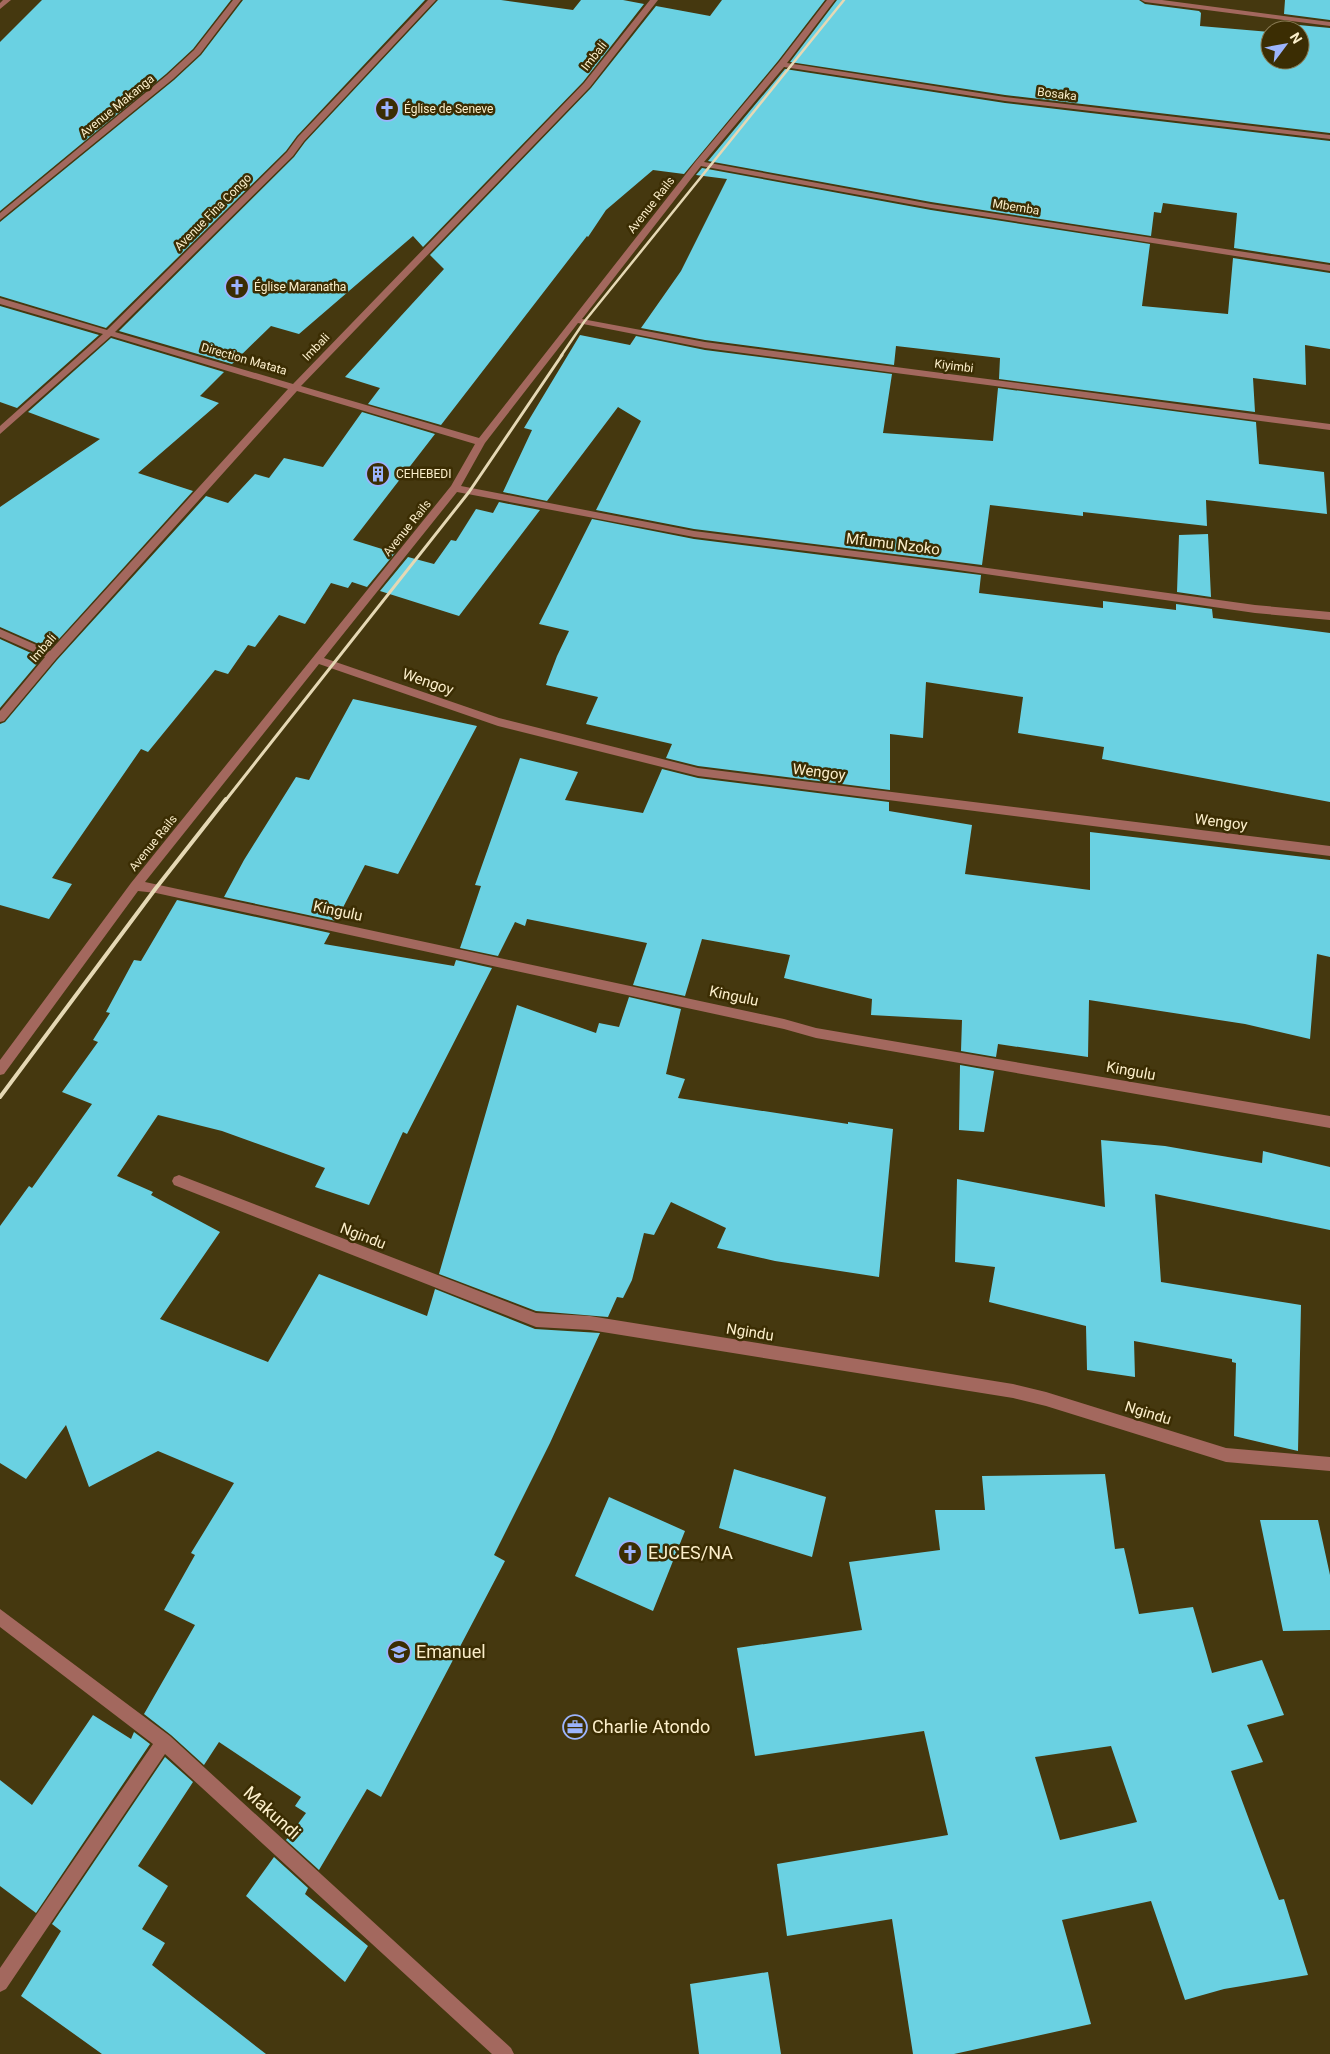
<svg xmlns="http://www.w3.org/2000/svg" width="1330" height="2054" viewBox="0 0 1330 2054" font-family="Roboto,sans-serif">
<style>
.building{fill:#6ad1e2;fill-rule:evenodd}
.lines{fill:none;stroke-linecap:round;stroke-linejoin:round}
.minor{fill:#a3685e;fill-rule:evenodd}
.rail-far2{stroke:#e5d8b4;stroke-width:2.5}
.rail-far1{stroke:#e5d8b4;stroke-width:3}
.rail{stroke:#e5d8b4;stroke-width:4}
.labels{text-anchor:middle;stroke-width:5;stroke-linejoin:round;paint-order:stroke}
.far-street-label{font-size:12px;fill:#fbeeca;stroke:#3b2d03}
.far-poi-label{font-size:12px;fill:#fbeeca;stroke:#3b2d03;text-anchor:start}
.street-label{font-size:15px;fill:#fbeeca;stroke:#3b2d03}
.near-poi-label{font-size:18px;fill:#fbeeca;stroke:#3b2d03;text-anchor:start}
.near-street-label{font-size:18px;fill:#fbeeca;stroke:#3b2d03}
</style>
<rect width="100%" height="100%" fill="#45380f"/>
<!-- building -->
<path class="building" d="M 42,0 L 231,0 L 193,49 L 166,74 L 0,211 L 0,42 Z
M 243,0 L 425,0 L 297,136 L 286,151 L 106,328 L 0,296 L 0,222 L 174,80 L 201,55 Z
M 438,0 L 501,0 L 573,10 L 581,0 L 623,0 L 644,4 L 583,82 L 423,247 L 413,236 L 299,334 L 271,326 L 232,364 L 119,331 L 294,157 L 305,142 Z
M 722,0 L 825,0 L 778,61 L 684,174 L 653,170 L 606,210 L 588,237 L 587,236 L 441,425 L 368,404 L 380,388 L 345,377 L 444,269 L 430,255 L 591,88 L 656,6 L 710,16 Z
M 837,0 L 1139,0 L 1145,4 L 1199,11 L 1201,13 L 1200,26 L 1270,32 L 1270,60 L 1300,60 L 1300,30 L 1278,30 L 1278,23 L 1330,28 L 1330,133 L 1005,95 L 790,62 Z
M 1285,0 L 1330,0 L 1330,20 L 1284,14 Z
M 785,69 L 1005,103 L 1330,141 L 1330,263 L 1234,248 L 1237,213 L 1163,203 L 1161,213 L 1154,212 L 1151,236 L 931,202 L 708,161 Z
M 702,168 L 931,210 L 1150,244 L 1142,306 L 1228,314 L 1233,258 L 1330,273 L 1330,349 L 1305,345 L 1306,385 L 1253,378 L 1255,412 L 999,379 L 1000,358 L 896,346 L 894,365 L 705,340 L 641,328 L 681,271 L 727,179 L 696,175 Z
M 0,306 L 99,335 L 17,408 L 0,402 Z
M 580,335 L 630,345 L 636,336 L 705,350 L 892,374 L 883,433 L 993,441 L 998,388 L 1256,422 L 1259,464 L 1324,472 L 1327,514 L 1206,500 L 1207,526 L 1083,512 L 1083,516 L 990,505 L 982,565 L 694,529 L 596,510 L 641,421 L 618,407 L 547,501 L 503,492 L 532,430 L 524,428 Z
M 111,338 L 224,372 L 200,396 L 219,403 L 138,473 L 193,491 L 50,649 L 0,627 L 0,507 L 100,439 L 28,412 Z
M 362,412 L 435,434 L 353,540 L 395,553 L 367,587 L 352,582 L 348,588 L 331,583 L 305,624 L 279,615 L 255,647 L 248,645 L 228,674 L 215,670 L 148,752 L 141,749 L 52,878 L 72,884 L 49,919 L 0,905 L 0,724 L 5,722 L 57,660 L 206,496 L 228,503 L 255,474 L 269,478 L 284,458 L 323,467 Z
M 499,502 L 540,510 L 459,616 L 380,591 L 408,557 L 434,564 L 451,540 L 456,541 L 476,509 L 493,513 Z
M 592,519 L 694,539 L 981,575 L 979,593 L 1103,608 L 1103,601 L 1176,610 L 1176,604 L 1212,609 L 1213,618 L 1330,633 L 1330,802 L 1102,759 L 1104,747 L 1018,733 L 1023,697 L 926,682 L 923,738 L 890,734 L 890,790 L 698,766 L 666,758 L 672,744 L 586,724 L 598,697 L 546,685 L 557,656 L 569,631 L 539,624 Z
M 1208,534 L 1211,597 L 1177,592 L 1179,535 Z
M 0,639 L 42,658 L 0,708 Z
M 353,699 L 477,726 L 398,874 L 365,865 L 336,921 L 224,897 L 244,860 L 296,777 L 309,780 Z
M 520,758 L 578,772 L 565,800 L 643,813 L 662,769 L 698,778 L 889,802 L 889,811 L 972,825 L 965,874 L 1090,890 L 1090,832 L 1330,860 L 1330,957 L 1317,954 L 1310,1039 L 1245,1024 L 1089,1000 L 1088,1057 L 998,1044 L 996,1057 L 961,1051 L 962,1020 L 871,1015 L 872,999 L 784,978 L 790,955 L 702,939 L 685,996 L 633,985 L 647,943 L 527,919 L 525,926 L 515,922 L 498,956 L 460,948 L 481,886 L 475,885 Z
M 177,900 L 330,933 L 324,944 L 454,966 L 456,960 L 492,968 L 407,1134 L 403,1132 L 369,1205 L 315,1187 L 325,1168 L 222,1131 L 158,1115 L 117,1176 L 153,1192 L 151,1195 L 220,1232 L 160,1319 L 268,1362 L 319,1274 L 427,1316 L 435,1289 L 535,1329 L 600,1333 L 550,1443 L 494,1555 L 505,1561 L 381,1797 L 367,1789 L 319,1870 L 286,1840 L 306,1813 L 295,1806 L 301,1797 L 219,1742 L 204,1765 L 171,1735 L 144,1714 L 195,1625 L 164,1610 L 195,1555 L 191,1553 L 234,1483 L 158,1451 L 89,1487 L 66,1425 L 26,1479 L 0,1463 L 0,1226 L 29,1186 L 32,1188 L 92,1104 L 62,1092 L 98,1042 L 93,1040 L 110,1013 L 106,1012 L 134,960 L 141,961 Z
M 629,997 L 681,1009 L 666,1074 L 685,1079 L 678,1098 L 848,1124 L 848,1122 L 893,1129 L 879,1277 L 775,1261 L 717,1248 L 726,1228 L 671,1202 L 654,1235 L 644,1233 L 632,1280 L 623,1298 L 617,1297 L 608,1317 L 536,1311 L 439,1274 L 517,1005 L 596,1033 L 599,1023 L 619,1027 Z
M 960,1065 L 994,1071 L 984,1132 L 959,1130 Z
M 1101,1140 L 1165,1146 L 1262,1163 L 1263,1151 L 1330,1167 L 1330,1230 L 1155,1194 L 1161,1282 L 1301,1305 L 1298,1451 L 1234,1436 L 1236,1363 L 1232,1362 L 1232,1359 L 1134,1341 L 1135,1377 L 1087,1370 L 1086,1326 L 989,1302 L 995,1267 L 955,1262 L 957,1179 L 1105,1207 Z
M 734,1469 L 826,1497 L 812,1557 L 719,1528 Z
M 1105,1474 L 1115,1549 L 1124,1548 L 1139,1614 L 1193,1607 L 1212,1673 L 1262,1660 L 1284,1715 L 1247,1725 L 1263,1762 L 1231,1771 L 1279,1900 L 1284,1899 L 1308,1975 L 1224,1989 L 1185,2000 L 1151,1901 L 1062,1920 L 1091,2024 L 954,2054 L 913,2054 L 892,1919 L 787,1936 L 777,1864 L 948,1835 L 924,1731 L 755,1756 L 737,1648 L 862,1630 L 849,1562 L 940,1550 L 935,1510 L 985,1510 L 982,1476 ZM 1111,1746 L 1137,1822 L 1060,1840 L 1035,1757 Z
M 609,1497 L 685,1531 L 653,1611 L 575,1576 Z
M 1260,1520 L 1318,1520 L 1330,1575 L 1330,1630 L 1283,1631 Z
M 93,1715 L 131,1739 L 134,1732 L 150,1744 L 36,1913 L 0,1886 L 0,1780 L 32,1805 Z
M 165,1757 L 193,1782 L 138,1866 L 168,1886 L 142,1929 L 165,1943 L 152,1965 L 266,2054 L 102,2054 L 21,1996 L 61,1931 L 52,1924 Z
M 274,1857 L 308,1888 L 305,1894 L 368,1946 L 345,1982 L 246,1896 Z
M 768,1972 L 781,2054 L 699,2054 L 690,1984 Z"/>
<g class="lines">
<!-- minor -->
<path class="minor" d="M 3,0 L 11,0 L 0,9 L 0,3 Z
M 233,0 L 241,0 L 200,54 L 173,79 L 0,220 L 0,213 L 167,75 L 194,50 Z
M 428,0 L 436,0 L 304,141 L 293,156 L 115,332 L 293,384 L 584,83 L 650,0 L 658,0 L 590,87 L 301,386 L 479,438 L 696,161 L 779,62 L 827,0 L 835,0 L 787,63 L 1005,97 L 1330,135 L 1330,139 L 1005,101 L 784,67 L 704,162 L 931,204 L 1330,265 L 1330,271 L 931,208 L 701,166 L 582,319 L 705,342 L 1330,424 L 1330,430 L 705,348 L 578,323 L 485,443 L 461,486 L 694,531 L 944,562 L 1255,605 L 1330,612 L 1330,620 L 1255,613 L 944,568 L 694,537 L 457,492 L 324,658 L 499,718 L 698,768 L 1330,846 L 1330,856 L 698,776 L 498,726 L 319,664 L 145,882 L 784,1019 L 816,1028 L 1330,1116 L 1330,1128 L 816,1038 L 784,1029 L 156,893 L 138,891 L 4,1074 L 0,1075 L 0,1060 L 131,883 L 451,486 L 475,444 L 297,391 L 56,659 L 4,721 L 0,722 L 0,711 L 45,657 L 0,637 L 0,629 L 50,651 L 288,389 L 111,336 L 0,434 L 0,426 L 103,334 L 0,304 L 0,298 L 107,330 L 287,152 L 298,137 Z
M 1141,0 L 1162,0 L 1330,22 L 1330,26 L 1145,2 Z
M 179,1175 L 536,1313 L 590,1316 L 1013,1384 L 1046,1392 L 1226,1448 L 1330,1457 L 1330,1471 L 1226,1462 L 1046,1406 L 1013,1398 L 590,1330 L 536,1327 L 174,1185 L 172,1181 L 174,1177 Z
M 0,1609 L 170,1736 L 511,2048 L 514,2054 L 492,2054 L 165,1754 L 6,1989 L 0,1992 L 0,1968 L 153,1744 L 0,1627 Z"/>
<!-- rail-far2 -->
<path class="rail-far2" d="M 561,356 L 584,322 L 844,0"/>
<!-- rail-far1 -->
<path class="rail-far1" d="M 225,801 L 469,492 L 562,355"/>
<!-- rail -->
<path class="rail" d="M 0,1097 L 156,888 L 226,799"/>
</g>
<!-- icons -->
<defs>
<g id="church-ring" transform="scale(1.25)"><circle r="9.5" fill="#3b2d03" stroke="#9cb4fd" stroke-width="1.5"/><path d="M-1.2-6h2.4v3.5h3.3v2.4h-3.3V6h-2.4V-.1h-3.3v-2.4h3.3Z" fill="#9cb4fd"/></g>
<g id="building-ring" transform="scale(1.25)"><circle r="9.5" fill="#3b2d03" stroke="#9cb4fd" stroke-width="1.5"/><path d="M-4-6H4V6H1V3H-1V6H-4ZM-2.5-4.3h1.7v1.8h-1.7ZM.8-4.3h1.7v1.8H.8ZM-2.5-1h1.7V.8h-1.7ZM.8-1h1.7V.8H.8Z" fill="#9cb4fd"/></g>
<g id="school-ring" transform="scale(1.25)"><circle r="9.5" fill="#3b2d03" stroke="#9cb4fd" stroke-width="1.5"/><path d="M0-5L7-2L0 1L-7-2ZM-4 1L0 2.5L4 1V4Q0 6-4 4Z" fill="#9cb4fd"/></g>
<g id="office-ring" transform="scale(1.25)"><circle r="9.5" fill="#3b2d03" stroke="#9cb4fd" stroke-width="1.5"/><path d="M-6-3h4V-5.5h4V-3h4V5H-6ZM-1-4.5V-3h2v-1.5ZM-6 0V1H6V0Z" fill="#9cb4fd"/></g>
</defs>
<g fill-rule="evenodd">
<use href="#church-ring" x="387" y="109"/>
<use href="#church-ring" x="237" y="287"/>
<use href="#building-ring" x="378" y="474"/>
<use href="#church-ring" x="630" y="1553"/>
<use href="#school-ring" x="399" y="1652"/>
<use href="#office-ring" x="575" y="1727"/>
</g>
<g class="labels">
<!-- far-street labels -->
<g class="far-street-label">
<text transform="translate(594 56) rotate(-52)" y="4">Imbali</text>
<text transform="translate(1057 94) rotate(7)" y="4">Bosaka</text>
<text transform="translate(117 106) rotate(-39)" y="4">Avenue Makanga</text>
<text transform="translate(651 205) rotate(-52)" y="4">Avenue Rails</text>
<text transform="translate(1016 207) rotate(9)" y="4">Mbemba</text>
<text transform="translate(213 212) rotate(-45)" y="4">Avenue Fina Congo</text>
<text transform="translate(316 347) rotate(-46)" y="4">Imbali</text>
<text transform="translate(244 359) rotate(16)" y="4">Direction Matata</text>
<text transform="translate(954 366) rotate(7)" y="4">Kiyimbi</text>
<text transform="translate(407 528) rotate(-51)" y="4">Avenue Rails</text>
<text transform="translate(43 648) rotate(-49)" y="4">Imbali</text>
<text transform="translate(153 843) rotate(-51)" y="4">Avenue Rails</text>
</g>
<!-- far-poi labels -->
<g class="far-poi-label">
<text x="404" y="113">Église de Seneve</text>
<text x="254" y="291">Église Maranatha</text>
<text x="396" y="478">CEHEBEDI</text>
</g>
<!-- street labels -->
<g class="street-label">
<text transform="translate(893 544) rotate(7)" y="5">Mfumu Nzoko</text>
<text transform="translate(428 682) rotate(19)" y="5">Wengoy</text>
<text transform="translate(819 772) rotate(7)" y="5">Wengoy</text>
<text transform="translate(1221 822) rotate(7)" y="5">Wengoy</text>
<text transform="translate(338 911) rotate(12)" y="5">Kingulu</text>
<text transform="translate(734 996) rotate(12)" y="5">Kingulu</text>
<text transform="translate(1131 1071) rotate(10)" y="5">Kingulu</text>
<text transform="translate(363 1236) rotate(21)" y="5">Ngindu</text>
<text transform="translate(750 1332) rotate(9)" y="5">Ngindu</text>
<text transform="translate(1148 1413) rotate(17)" y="5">Ngindu</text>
</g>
<!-- near-poi labels -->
<g class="near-poi-label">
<text x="648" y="1559">EJCES/NA</text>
<text x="416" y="1658">Emanuel</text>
<text x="592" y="1733">Charlie Atondo</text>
</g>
<!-- near-street labels -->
<g class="near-street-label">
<text transform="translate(272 1813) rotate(42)" y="6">Makundi</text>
</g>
</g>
<!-- north arrow -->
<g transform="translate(1285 45) rotate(58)"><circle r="24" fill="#3b2d03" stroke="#887a53"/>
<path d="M0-4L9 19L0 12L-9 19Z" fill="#9cb4fd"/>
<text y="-8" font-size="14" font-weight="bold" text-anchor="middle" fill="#fbeeca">N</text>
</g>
</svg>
